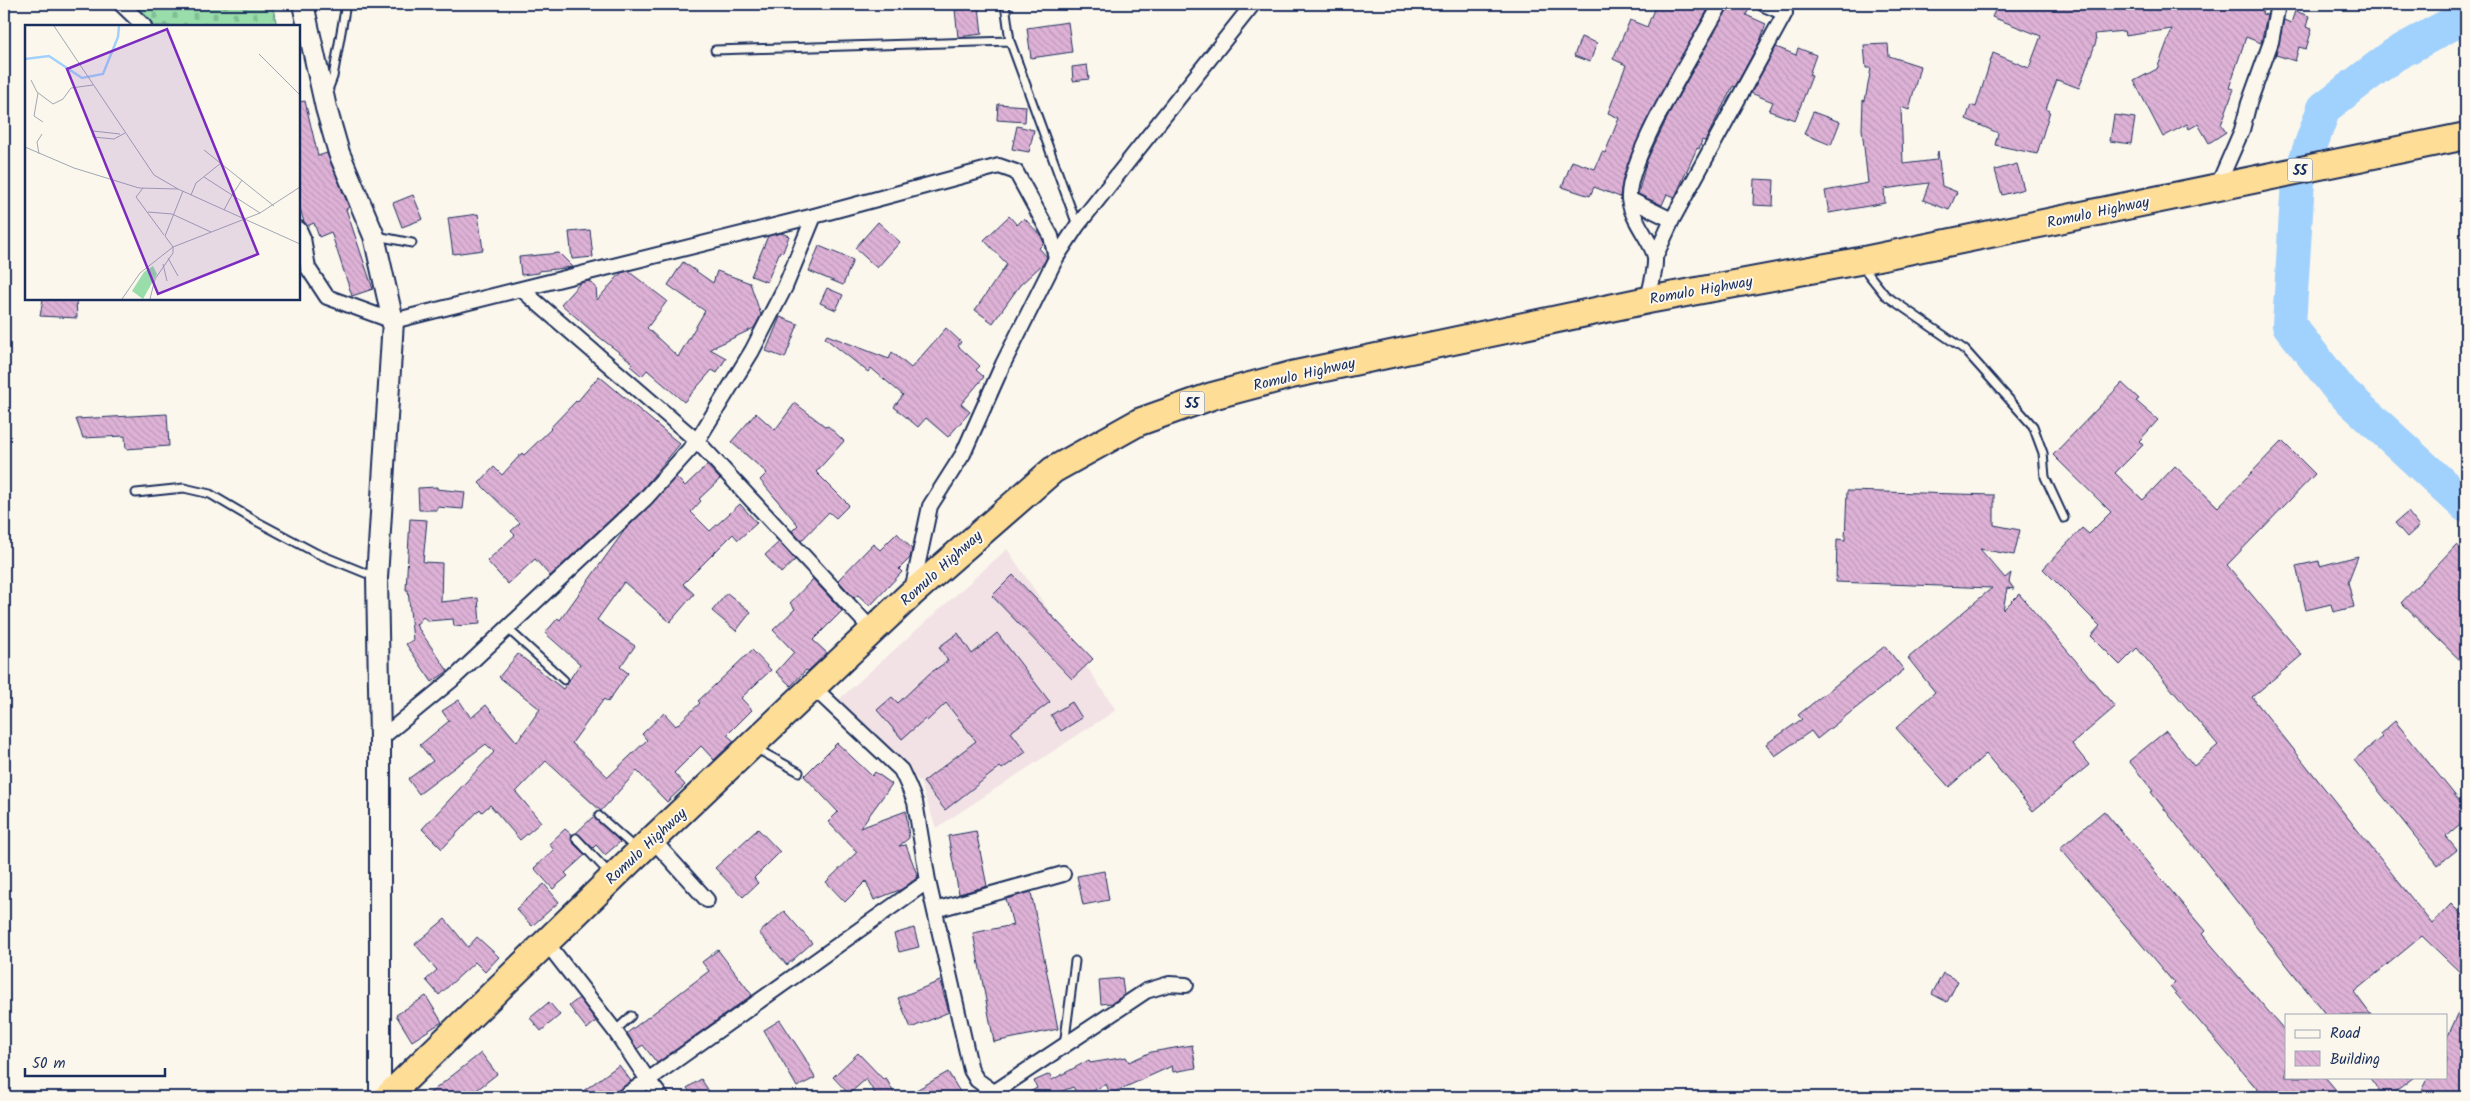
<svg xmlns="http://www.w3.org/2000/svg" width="2470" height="1101" viewBox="0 0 2470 1101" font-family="Kalam,sans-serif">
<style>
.built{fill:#f2e2e5}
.cemetery{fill:url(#cemetery-stones);stroke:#5a8684}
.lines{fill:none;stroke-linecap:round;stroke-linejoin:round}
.river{stroke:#a1d1fd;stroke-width:34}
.building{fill:url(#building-back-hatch);stroke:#1b2f5e}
.lane-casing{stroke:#1b2f5e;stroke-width:11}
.street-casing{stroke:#1b2f5e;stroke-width:18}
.secondary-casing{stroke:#1b2f5e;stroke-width:24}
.highway-casing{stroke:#1b2f5e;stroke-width:30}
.lane{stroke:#fbf7ec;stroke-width:7}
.street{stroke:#fbf7ec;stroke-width:14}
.secondary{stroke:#fbf7ec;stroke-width:20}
.highway{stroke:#fedd96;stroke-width:26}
.labels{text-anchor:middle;stroke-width:4;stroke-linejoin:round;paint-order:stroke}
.shield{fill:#fbf7ec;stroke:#5e6b89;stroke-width:1}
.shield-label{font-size:14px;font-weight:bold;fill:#1b2f5e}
.street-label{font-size:15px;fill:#1b2f5e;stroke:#fbf7ec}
.inset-river{fill:none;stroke:#a1d1fd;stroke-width:2.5}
.inset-road{fill:none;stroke:#a1a7b3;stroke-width:1}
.view{fill:#7b2cbf;fill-opacity:0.15;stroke:#7b2cbf;stroke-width:2.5}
.inset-edge{fill:none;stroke:#1b2f5e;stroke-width:2.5}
</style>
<defs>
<pattern id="cemetery-stones" width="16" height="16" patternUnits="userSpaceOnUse" patternTransform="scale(1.25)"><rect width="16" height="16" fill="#98ddaa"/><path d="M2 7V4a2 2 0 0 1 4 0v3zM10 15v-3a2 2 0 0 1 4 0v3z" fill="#82be95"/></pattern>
<pattern id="building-back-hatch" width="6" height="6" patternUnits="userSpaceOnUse" patternTransform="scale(1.25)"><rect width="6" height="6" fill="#deb2d6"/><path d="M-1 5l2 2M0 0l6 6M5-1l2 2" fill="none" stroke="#be99ba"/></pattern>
</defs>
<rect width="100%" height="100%" fill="#fbf7ec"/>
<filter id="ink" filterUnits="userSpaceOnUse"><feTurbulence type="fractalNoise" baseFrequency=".02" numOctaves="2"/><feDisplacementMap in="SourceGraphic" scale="10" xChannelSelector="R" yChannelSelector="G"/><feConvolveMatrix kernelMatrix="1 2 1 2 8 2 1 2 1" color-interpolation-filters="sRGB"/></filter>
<g filter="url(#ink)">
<!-- built -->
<path class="built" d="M 1007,549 L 1116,710 L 936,828 L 920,782 L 836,702 Z"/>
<!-- cemetery -->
<path class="cemetery" d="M 133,4 L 272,4 L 277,26 L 152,26 Z"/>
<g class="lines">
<!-- river -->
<path class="river" d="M 2466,16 L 2394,55 L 2324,108 L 2298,181 L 2289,325 L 2339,389 L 2466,506"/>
</g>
<!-- building -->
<path class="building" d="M 1656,4 L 1711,4 L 1643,127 L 1623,178 L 1620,197 L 1594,187 L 1590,196 L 1562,187 L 1572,161 L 1595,169 L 1602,152 L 1605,153 L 1619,118 L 1608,113 L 1626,65 L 1613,59 L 1630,20 L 1647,27 Z
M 1730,4 L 1742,4 L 1750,7 L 1746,15 L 1766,24 L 1760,41 L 1735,87 L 1733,86 L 1705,141 L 1702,140 L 1699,149 L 1697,148 L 1675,197 L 1667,194 L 1662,205 L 1638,194 L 1647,160 L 1673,106 Z
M 1998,4 L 2265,4 L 2262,14 L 2267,15 L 2261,43 L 2246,37 L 2229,88 L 2234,89 L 2221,125 L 2226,132 L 2209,143 L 2198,124 L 2189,129 L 2187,124 L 2163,137 L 2134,81 L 2157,69 L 2172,29 L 2125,36 L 2124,31 L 2095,34 L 2096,42 L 2079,88 L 2057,80 L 2046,109 L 2050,111 L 2037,154 L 1995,145 L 1998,133 L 1966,119 L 1971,105 L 1976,107 L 1993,53 L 2029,68 L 2041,36 L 1992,17 Z
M 979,7 L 982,34 L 958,37 L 955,10 Z
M 2295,11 L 2309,16 L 2306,27 L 2312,29 L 2306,49 L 2299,47 L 2295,61 L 2276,55 L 2284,20 L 2291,23 Z
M 1068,22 L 1072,52 L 1031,58 L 1027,28 Z
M 1581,37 L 1597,43 L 1590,62 L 1574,56 Z
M 1888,44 L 1889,56 L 1920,66 L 1909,110 L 1901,107 L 1903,164 L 1936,160 L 1938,151 L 1942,186 L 1957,192 L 1949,210 L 1923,200 L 1929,183 L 1884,189 L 1885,203 L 1829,213 L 1825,191 L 1868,183 L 1862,129 L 1863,100 L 1865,101 L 1871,68 L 1866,68 L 1864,45 Z
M 1776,47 L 1796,55 L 1798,48 L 1816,55 L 1809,75 L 1812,76 L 1795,120 L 1769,111 L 1773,102 L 1751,93 Z
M 1087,65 L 1089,79 L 1073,81 L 1072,67 Z
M 305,101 L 318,156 L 327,153 L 349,207 L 346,209 L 373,289 L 352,296 L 331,232 L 319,237 L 314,223 L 307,226 L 304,222 L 299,206 L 299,102 Z
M 998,104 L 1026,106 L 1025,122 L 997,120 Z
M 1813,112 L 1840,122 L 1831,145 L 1804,134 Z
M 2114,115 L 2135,118 L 2131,144 L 2110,141 Z
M 1017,126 L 1034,130 L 1029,152 L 1012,149 Z
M 2017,164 L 2024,189 L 2002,195 L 1995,170 Z
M 1754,179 L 1774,180 L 1773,206 L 1753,205 Z
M 413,195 L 423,219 L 402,227 L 393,203 Z
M 478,214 L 483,250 L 453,254 L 448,218 Z
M 1009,216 L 1017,225 L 1024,218 L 1041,236 L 1044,243 L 1039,248 L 1047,257 L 1044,263 L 1020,285 L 993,323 L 975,310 L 1007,264 L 984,240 Z
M 878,222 L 900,242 L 877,268 L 855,248 Z
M 590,230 L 593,257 L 572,259 L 569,232 Z
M 781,233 L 789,236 L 783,252 L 780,251 L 767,282 L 751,276 L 768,236 Z
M 819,246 L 853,260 L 843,285 L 809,271 Z
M 559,253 L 573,267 L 539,271 L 539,273 L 521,275 L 519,257 Z
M 683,262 L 713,283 L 717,271 L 750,283 L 761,315 L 754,328 L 710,349 L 726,358 L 717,373 L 712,370 L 684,402 L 647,370 L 642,376 L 630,366 L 633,363 L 594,333 L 561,304 L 580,283 L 589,281 L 596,287 L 597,300 L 621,273 L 628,271 L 667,301 L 647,328 L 678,357 L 705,311 L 668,285 Z
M 827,288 L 843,295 L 836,310 L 820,303 Z
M 43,299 L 76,299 L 77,318 L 40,316 Z
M 780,317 L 798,324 L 785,358 L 766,351 Z
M 946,328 L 961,342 L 958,346 L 980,366 L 976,370 L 984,377 L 961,404 L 970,412 L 948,437 L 926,418 L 918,427 L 894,407 L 903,395 L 871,368 L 868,372 L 825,338 L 827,335 L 889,359 L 892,352 L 911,368 Z
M 599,376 L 680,444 L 639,493 L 550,576 L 535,559 L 508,584 L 487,561 L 515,535 L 511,531 L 520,523 L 479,483 L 494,467 L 502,475 L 522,453 L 524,455 L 551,429 L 550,428 L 576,401 L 577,402 Z
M 2122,383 L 2139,399 L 2136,401 L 2158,420 L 2139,441 L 2143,445 L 2115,473 L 2143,500 L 2175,466 L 2218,507 L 2282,441 L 2315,474 L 2227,565 L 2302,655 L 2252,697 L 2432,924 L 2451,904 L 2466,919 L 2466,978 L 2422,936 L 2354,992 L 2371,1015 L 2326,1015 L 2151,792 L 2153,791 L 2129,761 L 2166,731 L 2194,766 L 2218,745 L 2137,648 L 2120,665 L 2091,636 L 2100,626 L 2043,569 L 2082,528 L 2089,534 L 2111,512 L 2053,455 Z
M 795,403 L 826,427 L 828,426 L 844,441 L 816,472 L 849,505 L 836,518 L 829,512 L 801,541 L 792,531 L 798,525 L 760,480 L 767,473 L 731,442 L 756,413 L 775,430 Z
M 167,414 L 169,446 L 126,449 L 125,436 L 83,438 L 76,419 Z
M 707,465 L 720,479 L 699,499 L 701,501 L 691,512 L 710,531 L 740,504 L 757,523 L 738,540 L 733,534 L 683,584 L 694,594 L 670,622 L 624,582 L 597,620 L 635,646 L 620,667 L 628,673 L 608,702 L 604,699 L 572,743 L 608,777 L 647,740 L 642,734 L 664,713 L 676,726 L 700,703 L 698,701 L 752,650 L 771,670 L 741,698 L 752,710 L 727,735 L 734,741 L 714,760 L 701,746 L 674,773 L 685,785 L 667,802 L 637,771 L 601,811 L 546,761 L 516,792 L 541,822 L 520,840 L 490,805 L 482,812 L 480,809 L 442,849 L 422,829 L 494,752 L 486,744 L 419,794 L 408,779 L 433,761 L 420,745 L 449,721 L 442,711 L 459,700 L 471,718 L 486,705 L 517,742 L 540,709 L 499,677 L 518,654 L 563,689 L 580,664 L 545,633 L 558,618 L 560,620 L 624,531 L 676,477 L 685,486 Z
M 437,487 L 437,489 L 465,492 L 463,509 L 437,507 L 437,510 L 419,510 L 418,488 Z
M 1847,491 L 1994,495 L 1994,525 L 2020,530 L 2014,555 L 1980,549 L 2005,578 L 2011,573 L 2009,582 L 2014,589 L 2007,588 L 2003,610 L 2019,594 L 2115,707 L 2072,744 L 2089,765 L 2033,811 L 1986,754 L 1949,787 L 1896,728 L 1935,692 L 1908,658 L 1992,588 L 1836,582 L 1837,539 L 1845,540 Z
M 2408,512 L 2419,526 L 2407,537 L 2395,523 Z
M 410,519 L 427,520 L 423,562 L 442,563 L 441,602 L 478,598 L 480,624 L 454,626 L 453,619 L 428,621 L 423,617 L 416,625 L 448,671 L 432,682 L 406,644 L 413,640 L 408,590 L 406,590 Z
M 897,533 L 912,549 L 910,558 L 899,569 L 902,572 L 870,606 L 858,595 L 854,598 L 838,580 L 873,544 L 880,550 Z
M 779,542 L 795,560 L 781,573 L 765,555 Z
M 2456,545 L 2466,555 L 2466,666 L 2401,603 Z
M 2358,556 L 2348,582 L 2354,607 L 2333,612 L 2331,604 L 2306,610 L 2296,566 L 2319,561 L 2320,566 Z
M 1013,575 L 1093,659 L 1072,679 L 992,596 Z
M 813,579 L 842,611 L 813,640 L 827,653 L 808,671 L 806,670 L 791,686 L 776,672 L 794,652 L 773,630 L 795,609 L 790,603 Z
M 727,593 L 751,612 L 736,631 L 712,611 Z
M 958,633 L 972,654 L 997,633 L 1050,702 L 1011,732 L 1026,752 L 1002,769 L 1000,767 L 945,810 L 923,782 L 976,741 L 946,703 L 927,721 L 925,719 L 902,739 L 877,710 L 892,697 L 898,703 L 930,673 L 948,661 L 939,647 Z
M 1885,646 L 1904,670 L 1817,739 L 1811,731 L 1775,756 L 1766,744 L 1802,719 L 1798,715 Z
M 1072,702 L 1082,718 L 1061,731 L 1051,715 Z
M 2395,721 L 2466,809 L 2466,820 L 2446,837 L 2457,850 L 2438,865 L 2354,760 L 2382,737 L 2380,734 Z
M 837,743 L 872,776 L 875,772 L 892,784 L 860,828 L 906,811 L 909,838 L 899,846 L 906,845 L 918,877 L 902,889 L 874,900 L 866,881 L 845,902 L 826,882 L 857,852 L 828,822 L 838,812 L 804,776 Z
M 2104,811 L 2205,931 L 2202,934 L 2286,1032 L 2286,1077 L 2325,1077 L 2336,1090 L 2328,1097 L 2264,1097 L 2170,987 L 2174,983 L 2060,848 Z
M 594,816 L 620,842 L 605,855 L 596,845 L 593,848 L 576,833 Z
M 565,829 L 572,835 L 572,842 L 585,855 L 565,873 L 568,876 L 553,889 L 534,868 L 554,850 L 549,844 Z
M 758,829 L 780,852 L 754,878 L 758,883 L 743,897 L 715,868 Z
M 976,831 L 987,886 L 959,894 L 948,836 Z
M 1104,871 L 1109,900 L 1083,905 L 1077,876 Z
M 544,884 L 559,902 L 532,926 L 516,909 Z
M 1031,892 L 1058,1029 L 994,1042 L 973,933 L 1013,925 L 1006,899 Z
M 784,911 L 812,943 L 787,965 L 759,933 Z
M 445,919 L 468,947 L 477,937 L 499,957 L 485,972 L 475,962 L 439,995 L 426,980 L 437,970 L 415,944 Z
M 914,928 L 919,947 L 899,952 L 894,934 Z
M 718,950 L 752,995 L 657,1063 L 643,1045 L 637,1049 L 627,1033 L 709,971 L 702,962 Z
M 1943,973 L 1958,981 L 1947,1002 L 1932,994 Z
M 1122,978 L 1124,995 L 1112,1003 L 1101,1004 L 1099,980 Z
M 940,981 L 949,1012 L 911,1028 L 898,998 Z
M 426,996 L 442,1022 L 412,1041 L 396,1015 Z
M 2466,997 L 2466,1097 L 2419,1097 L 2429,1077 L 2446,1077 L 2446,1040 Z
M 579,998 L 596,1021 L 587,1029 L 569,1006 Z
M 549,1002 L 560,1015 L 541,1031 L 530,1018 Z
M 780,1020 L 805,1058 L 815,1078 L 797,1087 L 764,1030 Z
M 1192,1045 L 1196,1068 L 1173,1072 L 1172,1066 L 1110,1094 L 1106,1084 L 1082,1097 L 1079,1097 L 1073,1087 L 1047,1097 L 1021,1097 L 1037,1088 L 1034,1081 L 1050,1074 L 1052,1080 L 1089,1060 L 1090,1063 L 1126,1057 L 1129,1062 L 1151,1052 Z
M 481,1053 L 497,1074 L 468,1097 L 425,1097 Z
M 858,1053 L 883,1079 L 886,1078 L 896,1097 L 877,1097 L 866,1079 L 849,1094 L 833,1077 Z
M 619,1065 L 631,1081 L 615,1094 L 610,1097 L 575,1097 Z
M 948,1072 L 963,1097 L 904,1097 Z
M 2369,1077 L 2414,1077 L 2388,1097 L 2384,1097 Z
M 701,1079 L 713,1097 L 694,1097 L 687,1088 Z"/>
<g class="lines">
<!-- lane casing -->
<g class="lane-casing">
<path id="lane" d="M 1005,4 L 1010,41 L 1077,225
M 715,50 L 1010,41
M 328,90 L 333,77 L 346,4
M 377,236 L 412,243
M 1862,266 L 1885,295 L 1965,350 L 2033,426 L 2043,453 L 2045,477 L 2064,518
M 136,493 L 184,488 L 210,494 L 254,520 L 316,553 L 375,577
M 507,628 L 564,680
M 755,748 L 799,772
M 599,816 L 635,848
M 576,838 L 610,874
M 615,1031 L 631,1016
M 1064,1046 L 1075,961"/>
</g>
<!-- street casing -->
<g class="street-casing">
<path id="street" d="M 121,4 L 144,26
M 2217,187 L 2242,130 L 2249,103 L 2271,42 L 2278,4
M 1629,199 L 1672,220
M 299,229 L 303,238 L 308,268 L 327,297 L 393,321 L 521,289 L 697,441 L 873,631
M 1655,257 L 1672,220 L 1785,13 L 1764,4
M 521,289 L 814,216 L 999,166 L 1016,172 L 1051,236 L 1056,258
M 1648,300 C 1650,287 1656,271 1655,258 C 1654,244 1631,220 1629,199 C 1626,159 1699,44 1721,4
M 912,591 L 930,506 L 963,454 L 1003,364 L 1056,258 L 1077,226 L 1253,4
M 814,688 L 883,753 L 901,770 L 908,785 L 915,802 L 928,881 L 971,1070 L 977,1080 L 995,1093
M 380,739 L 453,679 L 645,499 L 697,441 L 752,351 L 785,287 L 814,216
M 653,840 L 707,900
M 935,910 L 1063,874
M 546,942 L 615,1031 L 648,1080 L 623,1097
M 661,1097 L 648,1080 L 928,881
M 987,1097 L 1146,991 L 1169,984 L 1186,985"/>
</g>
<!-- secondary casing -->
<g class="secondary-casing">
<path id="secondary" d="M 303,4 L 326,108 L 339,153 L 374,236 L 393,321 L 377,578 L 380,739 L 380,1097"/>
</g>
<!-- highway casing -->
<g class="highway-casing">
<path id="highway" d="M 387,1097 L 639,852 L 911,594 L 1053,470 L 1139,422 L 1212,396 L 1291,375 L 1648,300 L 1859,261 L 2466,136"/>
</g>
<!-- lane -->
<use href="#lane" class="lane"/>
<!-- street -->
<use href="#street" class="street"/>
<!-- secondary -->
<use href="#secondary" class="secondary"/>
<!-- highway -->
<use href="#highway" class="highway"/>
</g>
</g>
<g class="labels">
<!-- shield labels -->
<g class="shield">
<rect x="2287.5" y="158.5" width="25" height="23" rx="4"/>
<rect x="1179.5" y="391.5" width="25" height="23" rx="4"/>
</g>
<g class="shield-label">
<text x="2300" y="175">55</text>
<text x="1192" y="408">55</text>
</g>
<!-- street labels -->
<g class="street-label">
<text transform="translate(2098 212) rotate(-12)" y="5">Romulo Highway</text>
<text transform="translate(1701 290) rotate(-10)" y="5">Romulo Highway</text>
<text transform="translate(1304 374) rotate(-13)" y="5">Romulo Highway</text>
<text transform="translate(941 568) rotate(-42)" y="5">Romulo Highway</text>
<text transform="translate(646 846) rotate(-43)" y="5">Romulo Highway</text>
</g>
</g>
<!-- overview -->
<g transform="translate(25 25)">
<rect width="275" height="275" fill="#fbf7ec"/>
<path d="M 128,241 L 132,249 L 118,274 L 107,266 L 119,247 Z" fill="#98ddaa"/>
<path class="inset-river" d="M 0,34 L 24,31 L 57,53 L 78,49 L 93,12 L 94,1"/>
<path class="inset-road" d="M 29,1 L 129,150 L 153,164 L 275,219M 234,29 L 275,70M 6,55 L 12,67 L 28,79 L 38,74 L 46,63 L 68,60M 13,68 L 9,91 L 18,97M 95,109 L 68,106 L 68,112 L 89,114 L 100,108M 0,122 L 49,143 L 114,163 L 153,164M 179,125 L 249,181M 14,129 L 12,117 L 17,109M 179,152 L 207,170 L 217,155M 118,163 L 111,172 L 139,210M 166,170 L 171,158 L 196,138M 199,185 L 207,170 L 235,188M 123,187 L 147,189 L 186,207M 143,233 L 153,251M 138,239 L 142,256M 97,274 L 115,248 L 148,222 L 235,188 L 275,162M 125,274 L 130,254 L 148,228 L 148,222 L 140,211 L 158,166"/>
<path class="view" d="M 142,4 L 233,229 L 133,269 L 42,44 Z"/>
<rect width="275" height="275" class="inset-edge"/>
</g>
<!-- margin -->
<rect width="2470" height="1101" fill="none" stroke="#fbf7ec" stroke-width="20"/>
<rect x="10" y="10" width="2450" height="1081" fill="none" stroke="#1b2f5e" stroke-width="2" filter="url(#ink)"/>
<!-- legend -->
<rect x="2285" y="1014" width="162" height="65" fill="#fbf7ec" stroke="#a1a7b3"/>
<rect x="2295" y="1030" width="25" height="8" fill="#fbf7ec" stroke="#a1a7b3"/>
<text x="2330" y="1038" font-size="15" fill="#1b2f5e">Road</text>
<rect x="2295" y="1051" width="25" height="15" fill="url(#building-back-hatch)" stroke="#a1a7b3"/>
<text x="2330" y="1064" font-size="15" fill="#1b2f5e">Building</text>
<!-- scale -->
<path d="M25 1068v8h140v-8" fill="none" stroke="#1b2f5e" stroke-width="2.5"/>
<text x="32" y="1068" font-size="15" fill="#1b2f5e" stroke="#fbf7ec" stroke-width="4" paint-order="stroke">50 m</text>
</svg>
